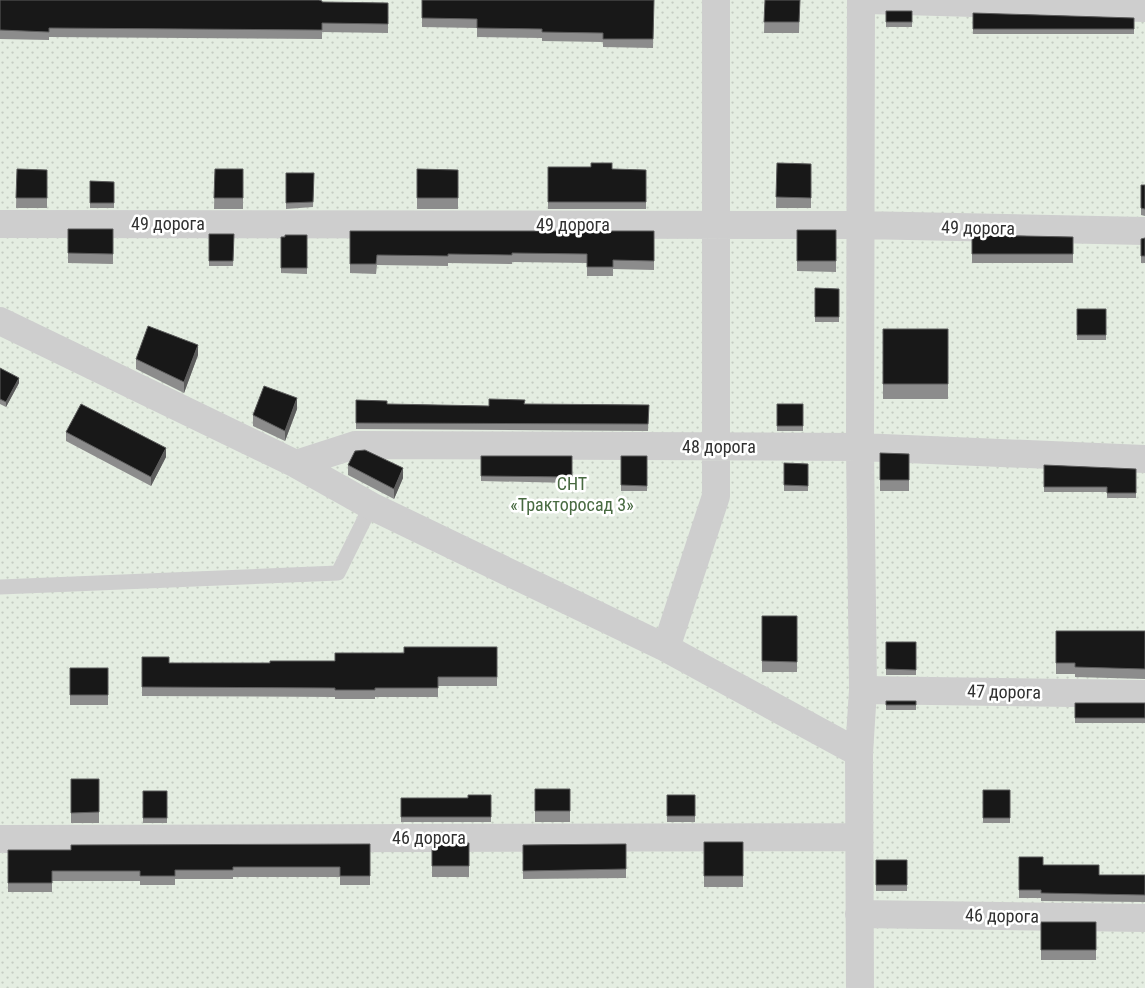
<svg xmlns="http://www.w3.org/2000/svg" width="1145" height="988" viewBox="0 0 1145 988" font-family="'Roboto Condensed',sans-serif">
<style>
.park{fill:url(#park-dots)}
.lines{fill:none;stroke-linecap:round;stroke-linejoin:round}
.service{stroke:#cecece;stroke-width:15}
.minor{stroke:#cecece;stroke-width:28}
.wall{fill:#8c8c8c}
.shaded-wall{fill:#5d5d5d}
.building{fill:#181818;stroke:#5d5d5d}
.labels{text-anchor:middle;stroke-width:5;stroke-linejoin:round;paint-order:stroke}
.street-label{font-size:18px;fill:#313131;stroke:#fff}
.park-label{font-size:18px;fill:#486a41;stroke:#fff}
</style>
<defs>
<pattern id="park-dots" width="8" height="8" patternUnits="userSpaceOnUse" patternTransform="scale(1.25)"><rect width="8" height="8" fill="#e4ede1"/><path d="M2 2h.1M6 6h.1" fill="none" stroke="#c4ccc2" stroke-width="1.8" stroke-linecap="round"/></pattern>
</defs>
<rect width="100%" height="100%" fill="#fff"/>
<!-- park -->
<path class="park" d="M 0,0 L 1145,0 L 1145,988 L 0,988 Z"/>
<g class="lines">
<!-- service -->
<path class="service" d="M 0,587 L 338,573 L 371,506"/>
<!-- minor -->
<path class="minor" d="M 868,0 L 1145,8
M 0,224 L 860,225 L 1145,231
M 0,321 L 296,464 L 371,506 L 666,648 L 859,753
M 296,464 L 355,445 L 860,447 L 1145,459
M 666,648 L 716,496 L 716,0
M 863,690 L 1145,694
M 0,839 L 859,837
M 859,914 L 1145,918
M 860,988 L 859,753 L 863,690 L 860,447 L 861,0"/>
</g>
<!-- wall -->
<path class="wall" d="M 0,0 L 388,3 L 388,33 L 322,32 L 322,39 L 49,37 L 49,40 L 0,39 Z
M 422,0 L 654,0 L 653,48 L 603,47 L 603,42 L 542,41 L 542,38 L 477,37 L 477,28 L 422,27 Z
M 765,0 L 800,0 L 799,33 L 764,33 Z
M 886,11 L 912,11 L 912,27 L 886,27 Z
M 973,13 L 1134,18 L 1134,34 L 973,34 Z
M 777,163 L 811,164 L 811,208 L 776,208 Z
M 548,167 L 646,170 L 646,209 L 548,209 Z
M 17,169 L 47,170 L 47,208 L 16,208 Z
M 215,169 L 243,169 L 243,209 L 214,209 Z
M 417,169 L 458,170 L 458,209 L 417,209 Z
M 286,173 L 314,173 L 313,207 L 286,209 Z
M 90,181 L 114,182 L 114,208 L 90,208 Z
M 1141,185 L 1145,185 L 1145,216 L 1141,215 Z
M 68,229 L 113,229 L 113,264 L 68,263 Z
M 797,230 L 836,230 L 836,272 L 797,271 Z
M 350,231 L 654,231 L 654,270 L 613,269 L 613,276 L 587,276 L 587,263 L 512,262 L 512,264 L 448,263 L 448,266 L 377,265 L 376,274 L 350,273 Z
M 209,234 L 234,234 L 233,266 L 209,266 Z
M 307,235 L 307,274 L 281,273 L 281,237 Z
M 972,235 L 1073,237 L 1073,263 L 972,263 Z
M 1145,238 L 1145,263 L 1141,263 L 1141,239 Z
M 815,288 L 839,289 L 839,322 L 815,322 Z
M 1077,309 L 1106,309 L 1106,340 L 1077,340 Z
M 883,329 L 948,329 L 948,399 L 883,399 Z
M 198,355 L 184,393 L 136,369 L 136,359 Z
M 0,368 L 19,383 L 6,407 L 0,404 Z
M 356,400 L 387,404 L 489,406 L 524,404 L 649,405 L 648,431 L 356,429 Z
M 777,404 L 803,404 L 803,431 L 777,431 Z
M 297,409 L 285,441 L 253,426 L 253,415 Z
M 66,432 L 166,457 L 151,486 L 66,441 Z
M 880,453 L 909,454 L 909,491 L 880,491 Z
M 481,456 L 572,456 L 572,483 L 481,481 Z
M 621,456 L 647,456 L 647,491 L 621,491 Z
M 784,463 L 808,464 L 808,491 L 784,491 Z
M 348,465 L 403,478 L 394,499 L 348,475 Z
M 1044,465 L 1136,469 L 1136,498 L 1107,498 L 1107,492 L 1044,492 Z
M 762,616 L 797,616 L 797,672 L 762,672 Z
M 1056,631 L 1145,631 L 1145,679 L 1075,677 L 1075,674 L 1056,674 Z
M 886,642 L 916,642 L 916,675 L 886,675 Z
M 497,647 L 497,686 L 438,686 L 438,697 L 375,697 L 375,699 L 335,699 L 335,697 L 142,696 L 142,657 L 169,663 L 270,663 L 335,661 L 404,653 Z
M 70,668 L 108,668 L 108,705 L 70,705 Z
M 886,701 L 916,701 L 916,710 L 886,710 Z
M 1075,703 L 1145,703 L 1145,723 L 1075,723 Z
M 71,779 L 99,779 L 99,823 L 71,823 Z
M 535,789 L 570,789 L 570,822 L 535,822 Z
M 983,790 L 1010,790 L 1010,823 L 983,823 Z
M 143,791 L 167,791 L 167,823 L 143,823 Z
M 491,795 L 491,822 L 401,822 L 401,798 L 468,798 Z
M 667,795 L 695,795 L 695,822 L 667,822 Z
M 704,842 L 743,842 L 743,887 L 704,887 Z
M 432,843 L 469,843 L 469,877 L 432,877 Z
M 370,844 L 370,885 L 340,885 L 340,877 L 233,877 L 233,879 L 175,879 L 175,885 L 140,885 L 140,881 L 52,881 L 52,892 L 8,892 L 8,850 L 71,850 Z
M 626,844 L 626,878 L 523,879 L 523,845 Z
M 1019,857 L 1043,865 L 1099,875 L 1145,875 L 1145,902 L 1041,901 L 1041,898 L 1019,898 Z
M 876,860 L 907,860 L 907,891 L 876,891 Z
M 1041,922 L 1096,922 L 1096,960 L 1041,960 Z"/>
<!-- shaded-wall -->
<path class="shaded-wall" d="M 198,345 L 198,355 L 184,393 L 184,382 Z
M 19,378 L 19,383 L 6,407 L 6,402 Z
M 297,398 L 297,409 L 285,441 L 285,431 Z
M 166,448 L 166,457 L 151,486 L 151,477 Z
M 403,468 L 403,478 L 394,499 L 394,489 Z"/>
<!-- building -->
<path class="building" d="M 0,0 L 319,0 L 322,1 L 322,2 L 388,3 L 388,24 L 322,23 L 322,30 L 49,28 L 49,32 L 0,30 Z
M 422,0 L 654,0 L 653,39 L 603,39 L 603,33 L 542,32 L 542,29 L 477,28 L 477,19 L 422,18 Z
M 765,0 L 800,0 L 799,22 L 764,22 Z
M 886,11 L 912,11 L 912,22 L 886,22 Z
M 973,13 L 1134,18 L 1134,29 L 973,29 Z
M 591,163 L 612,163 L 612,169 L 646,170 L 646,202 L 548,202 L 548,167 L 591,167 Z
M 777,163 L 811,164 L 811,198 L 776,197 Z
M 17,169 L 47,170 L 47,198 L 16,198 Z
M 215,169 L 243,169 L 243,198 L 214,198 Z
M 417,169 L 458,170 L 458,198 L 417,198 Z
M 286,173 L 314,173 L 313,202 L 286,203 Z
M 90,181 L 114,182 L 114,203 L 90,203 Z
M 1141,185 L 1145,185 L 1145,209 L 1141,208 Z
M 68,229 L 113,229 L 113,254 L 68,253 Z
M 797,230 L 836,230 L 836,261 L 797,261 Z
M 350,231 L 654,231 L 654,261 L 613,260 L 613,267 L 587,267 L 587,254 L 512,253 L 512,255 L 448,254 L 448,256 L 377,255 L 376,264 L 350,264 Z
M 209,234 L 234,234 L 233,261 L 209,261 Z
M 285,235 L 307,235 L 307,268 L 281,268 L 281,237 L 285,237 Z
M 972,235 L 1073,237 L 1073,254 L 972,254 Z
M 1145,238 L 1145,256 L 1141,256 L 1141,239 Z
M 815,288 L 839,289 L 839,317 L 815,317 Z
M 1077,309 L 1106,309 L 1106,335 L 1077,335 Z
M 148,326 L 198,345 L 184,382 L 136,359 Z
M 883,329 L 948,329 L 948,384 L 883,384 Z
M 0,368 L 19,378 L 6,402 L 0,399 Z
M 264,386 L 297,398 L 285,431 L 253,415 Z
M 489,399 L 525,400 L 524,404 L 649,405 L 648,424 L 356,423 L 356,400 L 387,401 L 387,404 L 489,406 Z
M 81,404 L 166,448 L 151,477 L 66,432 Z
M 777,404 L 803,404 L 803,426 L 777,426 Z
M 365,450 L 403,468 L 394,489 L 348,465 L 355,451 Z
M 880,453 L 909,454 L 909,480 L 880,480 Z
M 481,456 L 572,456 L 572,477 L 481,476 Z
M 621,456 L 647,456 L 647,486 L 621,485 Z
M 784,463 L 808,464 L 808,486 L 784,485 Z
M 1044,465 L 1136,469 L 1136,493 L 1107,493 L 1107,487 L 1044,487 Z
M 762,616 L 797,616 L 797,662 L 762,661 Z
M 1056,631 L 1145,631 L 1145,669 L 1075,667 L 1075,663 L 1056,663 Z
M 886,642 L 916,642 L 916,670 L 886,669 Z
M 404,647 L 497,647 L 497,677 L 438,677 L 438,688 L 375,688 L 375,690 L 335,690 L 335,688 L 142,687 L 142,657 L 169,657 L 169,663 L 270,663 L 270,661 L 335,661 L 335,653 L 404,653 Z
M 70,668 L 108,668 L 108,695 L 70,695 Z
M 886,701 L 916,701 L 916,705 L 886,705 Z
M 1075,703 L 1145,703 L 1145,718 L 1075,718 Z
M 71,779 L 99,779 L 99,812 L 71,813 Z
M 535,789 L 570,789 L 570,811 L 535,811 Z
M 983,790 L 1010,790 L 1010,818 L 983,818 Z
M 143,791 L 167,791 L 167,818 L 143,818 Z
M 468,795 L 491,795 L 491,817 L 401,817 L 401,798 L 468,798 Z
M 667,795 L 695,795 L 695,816 L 667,816 Z
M 704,842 L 743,842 L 743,876 L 704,876 Z
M 432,843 L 469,843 L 469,866 L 432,866 Z
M 370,844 L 370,876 L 340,876 L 340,867 L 233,867 L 233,870 L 175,870 L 175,876 L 140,876 L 140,871 L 52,871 L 52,883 L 8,883 L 8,850 L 71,850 L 71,845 Z
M 626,844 L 626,869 L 523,871 L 523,845 Z
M 1019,857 L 1043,857 L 1043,865 L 1099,865 L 1099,875 L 1145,875 L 1145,895 L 1041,893 L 1041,890 L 1019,890 Z
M 876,860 L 907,860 L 907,885 L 876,885 Z
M 1041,922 L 1096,922 L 1096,950 L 1041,950 Z"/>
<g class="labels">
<!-- street labels -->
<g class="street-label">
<text x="168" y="230">49 дорога</text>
<text x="573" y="231">49 дорога</text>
<text transform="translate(978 228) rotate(1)" y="6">49 дорога</text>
<text x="719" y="453">48 дорога</text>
<text transform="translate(1004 692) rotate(1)" y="6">47 дорога</text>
<text x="429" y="844">46 дорога</text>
<text transform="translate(1002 916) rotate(1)" y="6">46 дорога</text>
</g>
<!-- park labels -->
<g class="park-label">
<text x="572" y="490">СНТ<tspan x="572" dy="21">«Тракторосад 3»</tspan></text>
</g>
</g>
</svg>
